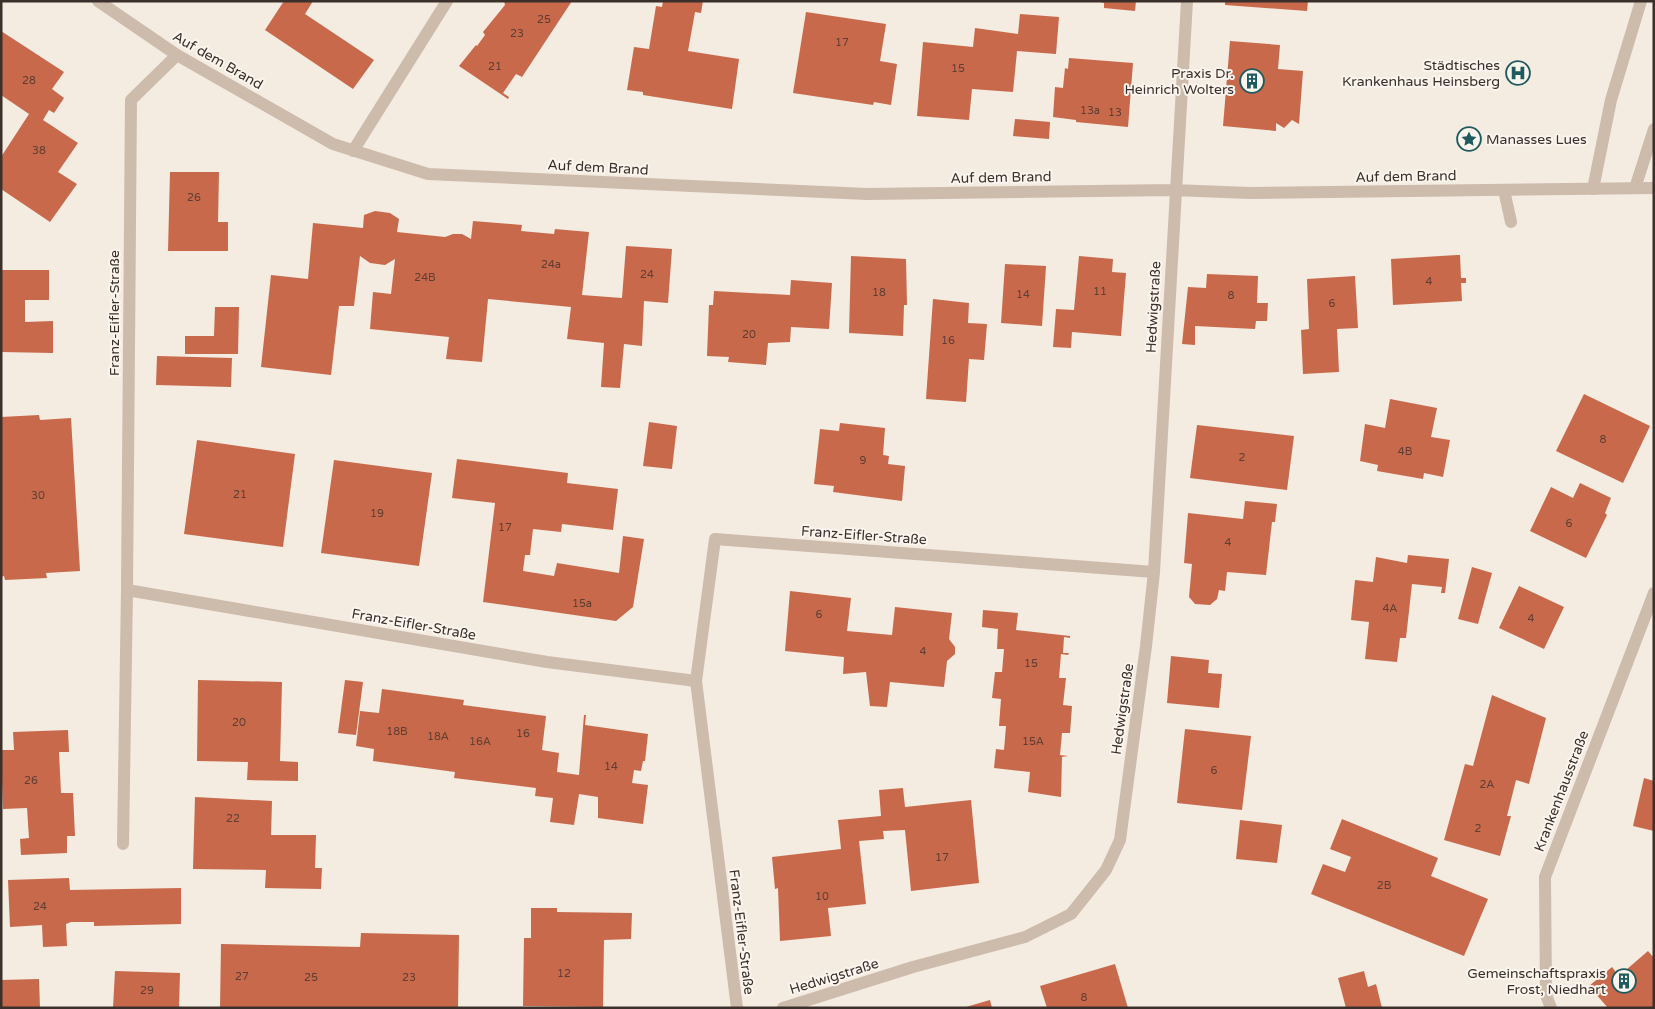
<svg xmlns="http://www.w3.org/2000/svg" width="1655" height="1009" viewBox="0 0 1655 1009" font-family="'Varela Round',sans-serif">
<style>
.building{fill:#c8694b}
.lines{fill:none;stroke-linecap:round;stroke-linejoin:round}
.service{stroke:#cdbbac;stroke-width:12}
.minor{stroke:#cdbbac;stroke-width:12}
.labels{text-anchor:middle;stroke-width:4;stroke-linejoin:round;paint-order:stroke}
.number-label{font-size:11px;fill:#5e3e33}
.street-label{font-size:14px;fill:#3b302b;stroke:#fbf5ee}
.poi-label{font-size:14px;fill:#3b302b;stroke:#fbf5ee;text-anchor:end}
</style>
<rect width="100%" height="100%" fill="#f4ebe1"/>
<!-- building -->
<path class="building" d="M 284,1 L 313,1 L 305,14 L 374,60 L 353,89 L 265,30 Z
M 504,1 L 572,1 L 522,77 L 516,74 L 503,93 L 509,97 L 508,99 L 459,66 L 476,45 L 477,46 L 485,35 L 483,32 L 505,5 Z
M 663,1 L 703,1 L 701,13 L 695,12 L 688,51 L 739,59 L 732,109 L 643,95 L 643,92 L 627,90 L 634,47 L 649,49 L 656,6 L 662,7 Z
M 1097,1 L 1136,1 L 1135,11 L 1104,8 L 1104,3 Z
M 1225,1 L 1308,1 L 1307,11 L 1225,5 Z
M 806,12 L 886,24 L 880,61 L 897,64 L 891,105 L 874,102 L 873,105 L 793,93 Z
M 1020,14 L 1059,17 L 1056,54 L 1017,51 L 1013,92 L 972,89 L 969,120 L 917,116 L 923,42 L 973,47 L 975,28 L 1018,34 Z
M 1,31 L 64,72 L 52,89 L 64,98 L 54,113 L 49,110 L 43,120 L 78,143 L 58,172 L 77,184 L 50,222 L 1,189 L 1,157 L 29,114 L 1,95 Z
M 1230,41 L 1280,45 L 1278,69 L 1303,71 L 1299,124 L 1292,120 L 1284,128 L 1276,123 L 1276,131 L 1223,126 Z
M 1069,58 L 1133,63 L 1128,127 L 1076,122 L 1076,120 L 1053,117 L 1055,87 L 1063,88 L 1065,68 L 1068,69 Z
M 1015,119 L 1050,122 L 1049,139 L 1013,136 Z
M 170,172 L 219,172 L 218,222 L 228,222 L 228,251 L 168,251 Z
M 375,211 L 390,213 L 399,219 L 397,232 L 445,237 L 453,234 L 462,234 L 471,239 L 473,221 L 522,225 L 521,231 L 554,234 L 555,229 L 589,232 L 582,295 L 622,298 L 626,246 L 672,249 L 668,303 L 644,301 L 642,346 L 624,344 L 620,388 L 601,387 L 604,343 L 567,339 L 571,307 L 488,299 L 482,362 L 446,359 L 449,337 L 370,329 L 373,292 L 391,294 L 395,259 L 385,265 L 370,263 L 360,256 L 354,306 L 339,306 L 331,375 L 261,367 L 271,275 L 308,279 L 313,223 L 363,228 L 364,215 Z
M 1457,255 L 1460,255 L 1461,278 L 1466,278 L 1466,283 L 1461,283 L 1462,301 L 1393,305 L 1391,259 Z
M 851,256 L 906,259 L 907,305 L 904,305 L 903,336 L 849,333 Z
M 1079,256 L 1113,259 L 1112,272 L 1126,273 L 1121,336 L 1072,332 L 1071,348 L 1053,347 L 1056,309 L 1074,310 Z
M 1005,264 L 1046,266 L 1042,326 L 1001,323 Z
M 1,270 L 49,270 L 49,300 L 25,300 L 25,322 L 53,321 L 53,353 L 1,352 Z
M 1207,274 L 1258,276 L 1257,303 L 1268,303 L 1267,321 L 1256,321 L 1255,329 L 1195,326 L 1195,345 L 1182,344 L 1188,287 L 1206,288 Z
M 1355,276 L 1358,328 L 1337,329 L 1339,372 L 1303,374 L 1301,330 L 1309,329 L 1307,279 Z
M 791,280 L 832,283 L 829,329 L 791,327 L 790,342 L 768,343 L 766,365 L 728,362 L 729,357 L 707,356 L 709,305 L 713,305 L 714,291 L 790,295 Z
M 933,299 L 969,303 L 968,323 L 987,324 L 984,360 L 969,359 L 966,402 L 926,399 Z
M 215,307 L 239,307 L 238,354 L 185,354 L 185,336 L 214,336 Z
M 157,356 L 232,358 L 231,387 L 156,385 Z
M 1584,394 L 1650,426 L 1623,483 L 1556,451 Z
M 1390,399 L 1437,408 L 1431,437 L 1450,440 L 1443,477 L 1424,473 L 1423,479 L 1377,471 L 1378,465 L 1360,461 L 1365,424 L 1385,428 Z
M 39,415 L 40,420 L 71,418 L 80,571 L 46,573 L 47,578 L 5,580 L 4,576 L 1,577 L 1,417 Z
M 649,422 L 677,426 L 672,469 L 643,466 Z
M 840,423 L 885,428 L 883,455 L 889,456 L 888,464 L 905,466 L 902,501 L 833,492 L 834,486 L 814,484 L 820,429 L 839,431 Z
M 1197,425 L 1294,436 L 1287,490 L 1190,478 Z
M 197,440 L 295,454 L 283,547 L 184,534 Z
M 457,459 L 568,473 L 567,483 L 618,489 L 613,530 L 562,524 L 561,532 L 533,529 L 530,555 L 525,555 L 523,571 L 554,576 L 557,563 L 619,573 L 623,536 L 644,539 L 633,607 L 616,621 L 483,602 L 495,503 L 452,498 Z
M 334,460 L 432,473 L 419,566 L 321,553 Z
M 1580,483 L 1611,498 L 1605,513 L 1607,515 L 1586,558 L 1530,531 L 1551,487 L 1573,498 Z
M 1245,501 L 1277,504 L 1275,522 L 1272,522 L 1266,575 L 1227,572 L 1225,591 L 1219,590 L 1217,599 L 1210,605 L 1195,604 L 1189,597 L 1192,564 L 1184,563 L 1188,513 L 1243,519 Z
M 1408,555 L 1449,559 L 1445,593 L 1441,593 L 1442,587 L 1412,584 L 1406,638 L 1400,638 L 1397,662 L 1365,659 L 1369,622 L 1351,620 L 1355,580 L 1373,582 L 1376,557 L 1407,563 Z
M 1472,567 L 1492,573 L 1478,624 L 1458,619 Z
M 1519,586 L 1564,607 L 1544,649 L 1499,628 Z
M 790,591 L 851,598 L 847,631 L 892,635 L 895,607 L 952,613 L 949,639 L 955,647 L 955,654 L 947,661 L 944,687 L 890,682 L 887,707 L 870,706 L 866,672 L 843,674 L 844,657 L 785,651 Z
M 983,610 L 1018,613 L 1016,630 L 1070,636 L 1070,638 L 1064,637 L 1063,653 L 1069,653 L 1068,655 L 1061,654 L 1059,678 L 1066,678 L 1063,705 L 1072,706 L 1070,733 L 1062,733 L 1060,755 L 1068,756 L 1062,757 L 1061,797 L 1028,792 L 1030,772 L 994,768 L 996,749 L 1004,750 L 1006,726 L 999,726 L 1001,699 L 992,698 L 995,672 L 1002,672 L 1004,649 L 997,649 L 998,629 L 982,627 Z
M 1171,656 L 1209,660 L 1208,673 L 1222,674 L 1219,708 L 1167,703 Z
M 198,680 L 282,682 L 280,761 L 298,762 L 298,781 L 247,780 L 248,762 L 197,761 Z
M 345,680 L 363,682 L 356,735 L 338,733 Z
M 382,689 L 464,700 L 463,705 L 546,716 L 542,750 L 559,753 L 557,772 L 579,775 L 584,715 L 586,715 L 585,725 L 648,734 L 645,761 L 643,761 L 641,771 L 634,770 L 632,783 L 648,785 L 643,824 L 598,818 L 598,797 L 579,794 L 574,825 L 550,822 L 553,798 L 535,796 L 536,788 L 454,778 L 455,772 L 373,761 L 374,749 L 356,746 L 360,711 L 379,713 Z
M 1492,695 L 1546,718 L 1529,784 L 1516,780 L 1507,816 L 1511,816 L 1500,856 L 1444,840 L 1465,764 L 1473,766 Z
M 1185,729 L 1251,736 L 1242,810 L 1177,803 Z
M 68,730 L 69,752 L 59,752 L 61,793 L 73,793 L 75,836 L 67,836 L 67,853 L 21,855 L 20,839 L 29,838 L 27,808 L 3,809 L 1,750 L 14,750 L 13,732 Z
M 1644,778 L 1654,781 L 1654,831 L 1633,826 Z
M 903,788 L 905,807 L 971,800 L 979,883 L 911,891 L 905,830 L 883,831 L 884,839 L 859,841 L 866,904 L 828,908 L 831,936 L 780,941 L 778,888 L 775,889 L 772,857 L 841,849 L 838,820 L 881,816 L 879,790 Z
M 195,797 L 272,801 L 271,835 L 316,835 L 315,868 L 322,868 L 321,889 L 265,888 L 266,870 L 193,869 Z
M 1342,819 L 1438,858 L 1431,876 L 1488,899 L 1464,956 L 1311,894 L 1323,864 L 1345,872 L 1351,857 L 1330,849 Z
M 1240,820 L 1282,825 L 1277,863 L 1236,859 Z
M 69,878 L 70,890 L 181,888 L 181,924 L 94,926 L 94,922 L 71,922 L 66,924 L 67,946 L 43,947 L 42,925 L 10,927 L 8,880 Z
M 531,908 L 557,908 L 557,912 L 632,913 L 631,939 L 604,940 L 603,1007 L 523,1006 L 524,938 L 531,938 Z
M 361,933 L 459,935 L 458,1008 L 220,1008 L 221,944 L 360,947 Z
M 1648,951 L 1654,958 L 1654,1008 L 1608,1008 L 1589,986 L 1612,967 L 1619,976 Z
M 1115,964 L 1128,1008 L 1047,1008 L 1040,986 Z
M 115,971 L 180,973 L 179,1008 L 113,1008 Z
M 1364,971 L 1368,987 L 1376,984 L 1382,1008 L 1346,1008 L 1338,978 Z
M 39,979 L 40,1008 L 1,1008 L 1,980 Z
M 990,1000 L 992,1008 L 966,1008 L 966,1007 Z"/>
<g class="lines">
<!-- service -->
<path class="service" d="M 1635,188 L 1654,129
M 1593,189 L 1611,100 L 1641,1
M 1504,190 L 1511,222"/>
<!-- minor -->
<path class="minor" d="M 98,1 L 177,55 L 333,144 L 428,174 L 867,194 L 1174,190 L 1249,193 L 1654,188
M 353,151 L 447,1
M 127,590 L 131,100 L 177,55
M 123,844 L 127,590 L 547,662 L 696,681
M 737,1008 L 696,681 L 715,539 L 1154,572
M 783,1008 L 913,967 L 1025,937 L 1071,914 L 1106,870 L 1120,840 L 1146,646 L 1154,572 L 1187,1
M 1551,1008 L 1546,995 L 1545,877 L 1654,593"/>
</g>
<!-- icons -->
<defs>
<g id="hospital-ring" transform="scale(1.25)"><circle r="9.5" fill="#fbf5ee" stroke="#1f5a5e" stroke-width="1.5"/><path d="M-5-5h3v3.5h4V-5h3V5h-3V1.5h-4V5h-3Z" fill="#1f5a5e"/></g>
<g id="building-ring" transform="scale(1.25)"><circle r="9.5" fill="#fbf5ee" stroke="#1f5a5e" stroke-width="1.5"/><path d="M-4-6H4V6H1V3H-1V6H-4ZM-2.5-4.3h1.7v1.8h-1.7ZM.8-4.3h1.7v1.8H.8ZM-2.5-1h1.7V.8h-1.7ZM.8-1h1.7V.8H.8Z" fill="#1f5a5e"/></g>
<g id="sight-ring" transform="scale(1.25)"><circle r="9.5" fill="#fbf5ee" stroke="#1f5a5e" stroke-width="1.5"/><path d="M0-6L1.8-2.2L6-1.7L2.9 1.2L3.7 5.4L0 3.3L-3.7 5.4L-2.9 1.2L-6-1.7L-1.8-2.2Z" fill="#1f5a5e"/></g>
</defs>
<g fill-rule="evenodd">
<use href="#hospital-ring" x="1518" y="73"/>
<use href="#building-ring" x="1252" y="81"/>
<use href="#sight-ring" x="1469" y="139"/>
<use href="#building-ring" x="1624" y="981"/>
</g>
<g class="labels">
<!-- number labels -->
<g class="number-label">
<text x="544" y="23">25</text>
<text x="517" y="37">23</text>
<text x="842" y="46">17</text>
<text x="495" y="70">21</text>
<text x="958" y="72">15</text>
<text x="29" y="84">28</text>
<text x="1090" y="114">13a</text>
<text x="1115" y="116">13</text>
<text x="39" y="154">38</text>
<text x="194" y="201">26</text>
<text x="551" y="268">24a</text>
<text x="647" y="278">24</text>
<text x="425" y="281">24B</text>
<text x="1429" y="285">4</text>
<text x="1100" y="295">11</text>
<text x="879" y="296">18</text>
<text x="1023" y="298">14</text>
<text x="1231" y="299">8</text>
<text x="1332" y="307">6</text>
<text x="749" y="338">20</text>
<text x="948" y="344">16</text>
<text x="1603" y="443">8</text>
<text x="1405" y="455">4B</text>
<text x="1242" y="461">2</text>
<text x="863" y="464">9</text>
<text x="240" y="498">21</text>
<text x="38" y="499">30</text>
<text x="377" y="517">19</text>
<text x="1569" y="527">6</text>
<text x="505" y="531">17</text>
<text x="1228" y="546">4</text>
<text x="582" y="607">15a</text>
<text x="1390" y="612">4A</text>
<text x="819" y="618">6</text>
<text x="1531" y="622">4</text>
<text x="923" y="655">4</text>
<text x="1031" y="667">15</text>
<text x="239" y="726">20</text>
<text x="397" y="735">18B</text>
<text x="523" y="737">16</text>
<text x="438" y="740">18A</text>
<text x="480" y="745">16A</text>
<text x="1033" y="745">15A</text>
<text x="611" y="770">14</text>
<text x="1214" y="774">6</text>
<text x="31" y="784">26</text>
<text x="1487" y="788">2A</text>
<text x="233" y="822">22</text>
<text x="1478" y="832">2</text>
<text x="942" y="861">17</text>
<text x="1384" y="889">2B</text>
<text x="822" y="900">10</text>
<text x="40" y="910">24</text>
<text x="564" y="977">12</text>
<text x="242" y="980">27</text>
<text x="311" y="981">25</text>
<text x="409" y="981">23</text>
<text x="147" y="994">29</text>
<text x="1084" y="1001">8</text>
</g>
<!-- street labels -->
<g class="street-label">
<text transform="translate(218 60) rotate(30)" y="5">Auf dem Brand</text>
<text transform="translate(598 167) rotate(3)" y="5">Auf dem Brand</text>
<text transform="translate(1406 176) rotate(-1)" y="5">Auf dem Brand</text>
<text transform="translate(1001 177) rotate(-1)" y="5">Auf dem Brand</text>
<text transform="translate(1153 307) rotate(-87)" y="5">Hedwigstraße</text>
<text transform="translate(114 313) rotate(-90)" y="5">Franz-Eifler-Straße</text>
<text transform="translate(864 535) rotate(4)" y="5">Franz-Eifler-Straße</text>
<text transform="translate(414 624) rotate(10)" y="5">Franz-Eifler-Straße</text>
<text transform="translate(1122 709) rotate(-82)" y="5">Hedwigstraße</text>
<text transform="translate(1561 791) rotate(-69)" y="5">Krankenhausstraße</text>
<text transform="translate(742 932) rotate(83)" y="5">Franz-Eifler-Straße</text>
<text transform="translate(834 976) rotate(-17)" y="5">Hedwigstraße</text>
</g>
<!-- poi labels -->
<g class="poi-label">
<text x="1500" y="70">Städtisches<tspan x="1500" dy="16">Krankenhaus Heinsberg</tspan></text>
<text x="1234" y="78">Praxis Dr.<tspan x="1234" dy="16">Heinrich Wolters</tspan></text>
<text x="1486" y="144" text-anchor="start">Manasses Lues</text>
<text x="1606" y="978">Gemeinschaftspraxis<tspan x="1606" dy="16">Frost, Niedhart</tspan></text>
</g>
</g>
<!-- border -->
<rect width="1655" height="1009" fill="none" stroke="#3b302b" stroke-width="5"/>
</svg>
